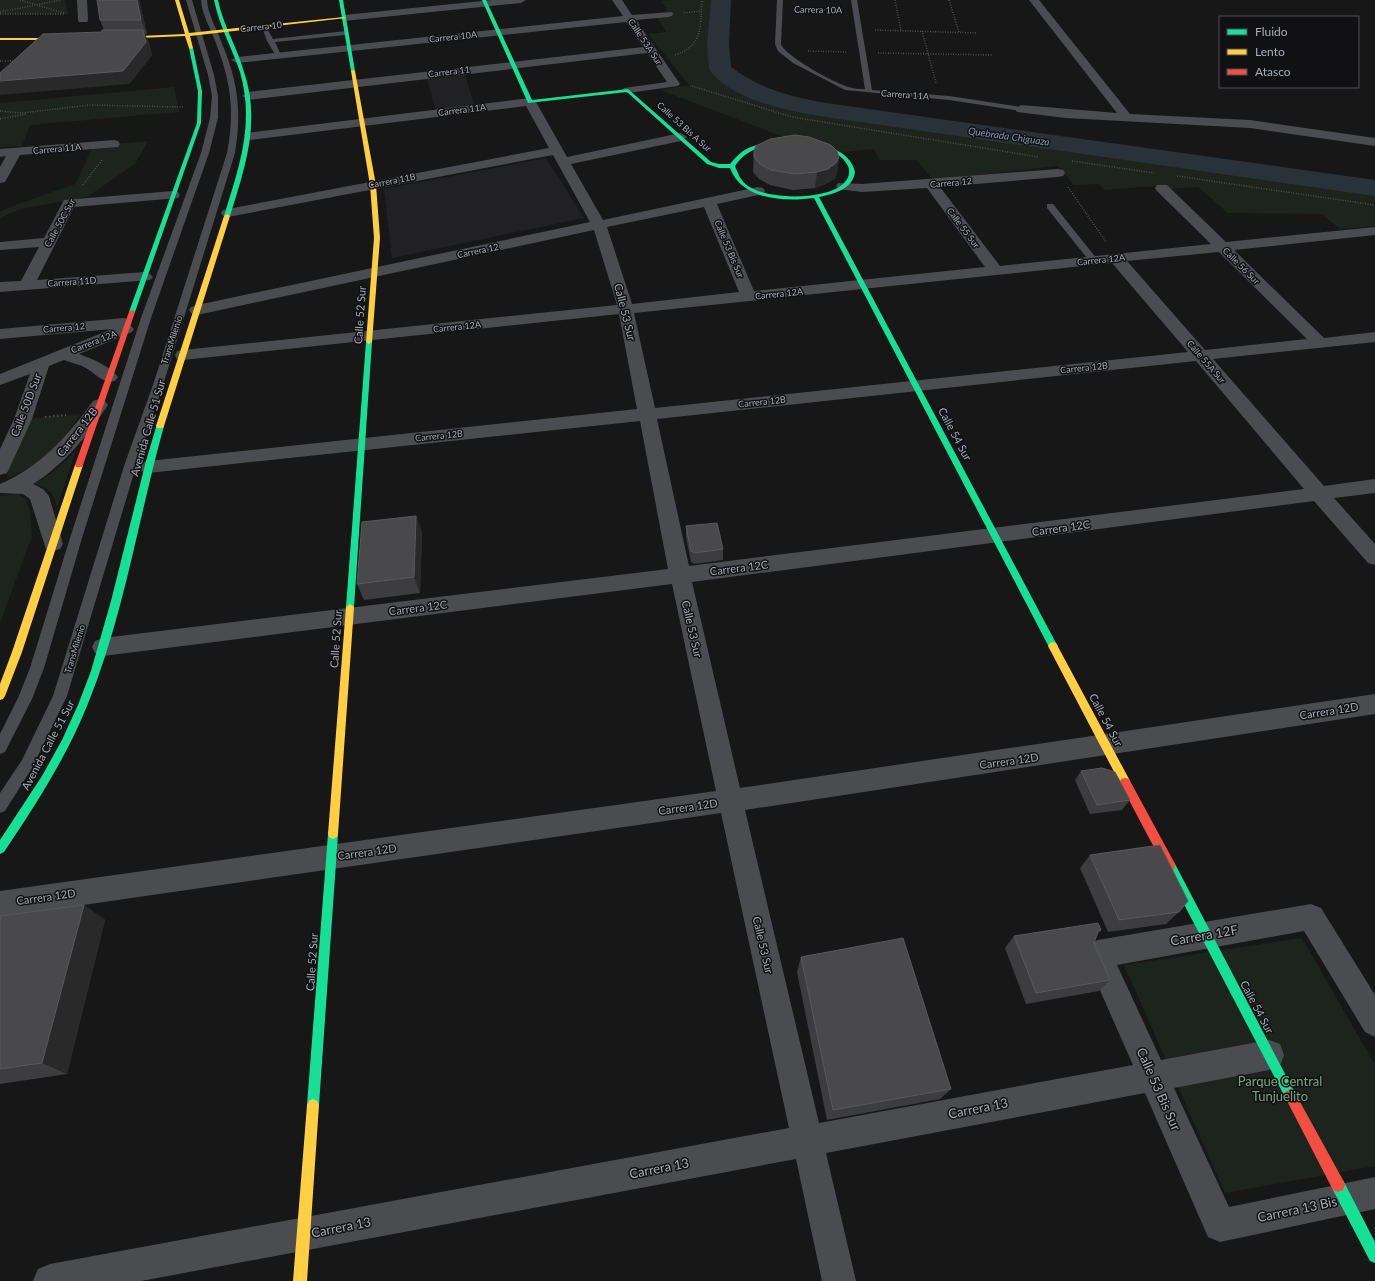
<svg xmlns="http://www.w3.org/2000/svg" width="1375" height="1281" viewBox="0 0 1375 1281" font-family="Lato,sans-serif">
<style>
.built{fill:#212123}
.green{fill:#1d241e}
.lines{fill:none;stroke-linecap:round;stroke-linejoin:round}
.river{fill:#2a3239;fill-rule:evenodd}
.path-far1{stroke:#4d4e52;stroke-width:1.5;stroke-dasharray:1 1.5;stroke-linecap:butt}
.path{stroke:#4d4e52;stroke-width:2;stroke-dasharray:1.5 2.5;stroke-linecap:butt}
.lane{fill:#4b4c50;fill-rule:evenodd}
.street{fill:#4b4c50;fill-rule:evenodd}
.fast{fill:#16e098;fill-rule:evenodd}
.slow{fill:#ffcf43;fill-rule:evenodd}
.jam{fill:#f24e42;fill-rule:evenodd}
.wall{fill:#3d3d3f}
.shaded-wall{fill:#29292a}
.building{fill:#49494c;stroke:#58595d}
.labels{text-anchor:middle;stroke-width:3;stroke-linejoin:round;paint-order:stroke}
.far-street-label{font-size:9px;fill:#a8adb8;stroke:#111113}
.far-water-label{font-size:10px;font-style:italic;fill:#7f9bb3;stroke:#111113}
.street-label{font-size:11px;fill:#a8adb8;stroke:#111113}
.near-street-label{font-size:13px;fill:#a8adb8;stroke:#111113}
.near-park-label{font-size:13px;fill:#7fa381;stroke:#111113}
</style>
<rect width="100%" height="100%" fill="#171717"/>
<!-- built -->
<path class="built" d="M 465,75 L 475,107 L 436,112 L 427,79 Z
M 546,158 L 584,218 L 392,258 L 384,189 Z"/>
<!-- green -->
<path class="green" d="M 0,0 L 65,0 L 68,14 L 0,14 Z
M 671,0 L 711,0 L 707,48 L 711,71 C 718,77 725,85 732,89 C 759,105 792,109 821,115 L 1375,194 L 1375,226 L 1340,229 L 1322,214 L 1228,213 L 1198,187 L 1171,189 L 1167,185 L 1105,190 L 1099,184 L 1074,185 L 1058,166 L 933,180 L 917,160 L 880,160 L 874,149 L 843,152 L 786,138 L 660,90 L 689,85 L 648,34 L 666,32 L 654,13 L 668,11 L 661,1 Z
M 174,87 L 179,112 L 30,125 L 22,146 L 0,147 L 0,103 Z
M 148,141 L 135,164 L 87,197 L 25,208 L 10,213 L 0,219 L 0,212 L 10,207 L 75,184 L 92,149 L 110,148 L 114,144 Z
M 80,414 C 62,447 41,465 6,479 L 27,419 Z
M 76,450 L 57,508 C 54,492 49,487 32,484 C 51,476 63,464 76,450 Z
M 17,494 L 25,498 L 30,510 L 32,536 L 0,623 L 0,496 Z
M 1302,938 L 1375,1065 L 1375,1166 L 1225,1193 L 1124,965 Z"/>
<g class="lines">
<!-- river -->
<path class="river" d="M 711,0 L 731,0 L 729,44 L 731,67 C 760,89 791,97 826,103 L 1375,180 L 1375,196 L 826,117 C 790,111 731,101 709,69 L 707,44 Z"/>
<!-- path-far1 -->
<path class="path-far1" d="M 20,0 L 64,13
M 895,0 L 901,31
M 949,0 L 959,32
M 794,9 L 841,10
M 0,12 L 61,0
M 684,13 L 700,11
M 0,14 L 65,14
M 875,30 L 977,33
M 922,31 L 936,83
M 808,51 L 847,52
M 878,53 L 992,55
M 675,55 C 704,45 700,26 702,0
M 0,61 L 15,61
M 692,86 L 792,117 L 1039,157
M 0,111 L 22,113 L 90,105 L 183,107
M 0,119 L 26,114
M 1072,161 L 1154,173
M 1177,176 L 1375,205
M 83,185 L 102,160
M 1068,187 L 1106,242"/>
<!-- path -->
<path class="path" d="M 45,417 L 66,415"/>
<!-- lane -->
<path class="lane" d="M 186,0 L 192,0 L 214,75 L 218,96 L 218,118 L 209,153 L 151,318 L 82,538 L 44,668 L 32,699 L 5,752 L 0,754 L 0,734 L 18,698 L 30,668 L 70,538 L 141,318 L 201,153 L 210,118 L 212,96 L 208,75 Z
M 201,0 L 207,0 C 208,15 216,27 221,41 C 238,81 242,111 235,153 L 163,385 L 137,463 L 67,696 L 32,768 L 5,811 L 0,813 L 0,793 L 22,760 L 53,696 L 125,463 L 153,385 L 227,153 C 235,111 231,81 215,41 C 210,27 202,15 201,0 Z
M 777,0 L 783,0 L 781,44 C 785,56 836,84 849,87 C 854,89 860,89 865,89 L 851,0 L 857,0 L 872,90 L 949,96 L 1021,107 L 1025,109 L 1021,111 L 949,100 L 845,90 L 793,63 L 778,51 L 775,44 Z
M 261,25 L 265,25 L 273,39 L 346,31 L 349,33 L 346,35 L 275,42 L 281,55 L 278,57 L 276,56 L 267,41 Z
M 1047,204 L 1053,204 L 1097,259 L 1097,263 L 1091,263 L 1047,208 Z"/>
<!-- street -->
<path class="street" d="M 77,0 L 87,0 L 88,20 L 87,22 L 79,22 L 78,20 Z
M 492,0 L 526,0 L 521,3 L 344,21 L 339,18 L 344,15 Z
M 612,0 L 622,0 L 632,15 L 672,12 L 673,14 L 672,16 L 668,17 L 636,20 L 680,84 L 678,86 L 628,93 L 624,92 L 622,90 L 624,88 L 667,82 L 647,53 L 248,100 L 242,96 L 248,92 L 643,47 L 626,22 L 237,63 L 231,60 L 237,57 L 623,16 Z
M 1029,0 L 1039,0 L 1130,114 L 1250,120 L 1375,138 L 1375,146 L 1250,128 L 1066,118 L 1017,112 L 1015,109 L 1021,105 L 1117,113 Z
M 530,98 L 536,102 L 567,157 L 681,133 L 687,137 L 681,141 L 571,164 L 603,220 L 758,187 L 763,188 L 765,191 L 763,194 L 717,204 L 754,291 L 985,267 L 927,188 L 862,192 L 838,189 L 836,186 L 838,183 L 862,184 L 1058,169 L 1063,170 L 1065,173 L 1063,176 L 1058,177 L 940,187 L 1000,266 L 1211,244 L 1157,191 L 1155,188 L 1157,185 L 1167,185 L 1226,242 L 1375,227 L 1375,235 L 1234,250 L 1324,338 L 1375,332 L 1375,342 L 1213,359 L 1324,486 L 1375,479 L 1375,493 L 1334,498 L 1375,544 L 1375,565 L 1368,563 L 1314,501 L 692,582 L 740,788 L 1375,694 L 1375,714 L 745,810 L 819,1123 L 1133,1065 L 1084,954 L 1088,944 L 1098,940 L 1311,904 L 1321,908 L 1375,995 L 1375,1037 L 1365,1032 L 1304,931 L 1117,965 L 1161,1060 L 1269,1040 L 1280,1044 L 1284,1055 L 1280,1066 L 1269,1070 L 1174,1088 L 1229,1207 L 1375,1177 L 1375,1209 L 1220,1242 L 1208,1237 L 1145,1093 L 826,1153 L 856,1281 L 822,1281 L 796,1159 L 141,1281 L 33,1281 L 38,1269 L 50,1264 L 789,1128 L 721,813 L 0,917 L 0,891 L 716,791 L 672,584 L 103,656 L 95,653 L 92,647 L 95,641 L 103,638 L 668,569 L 640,421 L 148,473 L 141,471 L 139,467 L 141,463 L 148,461 L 637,409 L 619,314 L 183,360 L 177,359 L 175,355 L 177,351 L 183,350 L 617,305 L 594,230 L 197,315 L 191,313 L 189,310 L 191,307 L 197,305 L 590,222 L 553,155 L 228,217 L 223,216 L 221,213 L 223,210 L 228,209 L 549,148 L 526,106 L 250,140 L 244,136 L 246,133 ZM 704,207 L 739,292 L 632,304 L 607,227 ZM 1219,252 L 1307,339 L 1205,350 L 1127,261 ZM 1112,263 L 1188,352 L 655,408 L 634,313 ZM 1196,361 L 1304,489 L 689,566 L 657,419 Z
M 114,140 L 118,141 L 120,144 L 118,147 L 20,155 L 5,182 L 0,183 L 0,167 L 6,156 L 0,157 L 0,149 Z
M 173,191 L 178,192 L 180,195 L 178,198 L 74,207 L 37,280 L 145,272 L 150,274 L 153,277 L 150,280 L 0,292 L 0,282 L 21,281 L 39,247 L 0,250 L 0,242 L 44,238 L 64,200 Z
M 124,318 L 130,320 L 132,323 L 130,325 L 134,329 L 132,332 L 79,354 C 92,359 109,365 118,377 L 115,381 C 101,384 94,371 82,366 C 76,364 70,362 64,360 L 49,366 L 32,419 L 9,469 L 7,473 L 0,475 L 0,449 L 14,419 L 30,374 L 0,385 L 0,374 L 112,329 L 0,339 L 0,329 Z
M 99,399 L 105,401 L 108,405 C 87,436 65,464 33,484 L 43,489 L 49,496 L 63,544 L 60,549 L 53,551 L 46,549 L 30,499 L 23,494 L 0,493 L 0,484 C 40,467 68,436 93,401 Z"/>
<!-- fast -->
<path class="fast" d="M 214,0 L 218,0 C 223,25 237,47 244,72 C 261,123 245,167 230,216 L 227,218 L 224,216 C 239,167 255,124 240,72 C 232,48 219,25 214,0 Z
M 339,0 L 343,0 L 355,71 L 353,72 L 351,71 Z
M 482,0 L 486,0 L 532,100 L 628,89 L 711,162 L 719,164 L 730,164 C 736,157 742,150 751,147 C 777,136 848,137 855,172 C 853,189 834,194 819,197 L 1056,643 L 1058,646 L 1056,649 L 1050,649 L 814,198 C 784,202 742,200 730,168 L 719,168 L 707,164 L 627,92 L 528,103 ZM 785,144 C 806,145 837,144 848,166 C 851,173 848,180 842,185 C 823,200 768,200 748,186 C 741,181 738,174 735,166 C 747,148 764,145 785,144 Z
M 191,47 L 193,48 L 202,91 L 201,123 L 135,312 L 132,314 L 129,312 L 197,123 L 198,91 L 189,48 Z
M 369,340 L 372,342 L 354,607 L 350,610 L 346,607 L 366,342 Z
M 157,424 L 160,424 L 164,426 C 138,519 124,616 87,706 C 66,758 35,806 4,852 L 0,854 L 0,840 L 42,776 L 62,740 L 78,705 L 91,671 L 111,601 L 146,461 Z
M 333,829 L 337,831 L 338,834 L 319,1105 L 317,1109 L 313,1111 L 309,1109 L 307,1105 L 328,834 L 329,831 Z
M 1170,861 L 1174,862 L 1294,1091 L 1296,1095 L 1294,1099 L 1290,1101 L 1286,1099 L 1166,870 L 1165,866 L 1166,862 Z
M 1338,1178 L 1343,1180 L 1375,1242 L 1375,1263 L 1370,1261 L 1333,1190 L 1331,1185 L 1333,1180 Z"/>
<!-- slow -->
<path class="slow" d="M 175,0 L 179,0 L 189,33 L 344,17 L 346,18 L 190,36 L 193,48 L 191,49 L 189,48 L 185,36 L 117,39 L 115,38 L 117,37 L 185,34 Z
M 0,38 L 67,38 L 69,39 L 67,40 L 0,40 Z
M 353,70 L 355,71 L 376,185 L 380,238 L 372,342 L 369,344 L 366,342 L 374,238 L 370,185 L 351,71 Z
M 227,214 L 230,216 L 164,426 L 163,428 L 157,428 L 156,426 L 224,216 Z
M 79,462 L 83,465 L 22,652 L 5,696 L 3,699 L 0,700 L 0,684 L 12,652 L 75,465 Z
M 350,604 L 354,607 L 338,834 L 337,837 L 333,839 L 329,837 L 328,834 L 346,607 Z
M 1053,642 L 1056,643 L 1129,779 L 1130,782 L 1129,785 L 1125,786 L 1121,785 L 1048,646 L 1050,643 Z
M 313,1099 L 317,1101 L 319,1105 L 307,1281 L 293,1281 L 307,1105 L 309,1101 Z"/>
<!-- jam -->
<path class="jam" d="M 132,310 L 135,312 L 83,465 L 82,467 L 76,467 L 75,465 L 129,312 Z
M 1125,778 L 1129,779 L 1174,862 L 1175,866 L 1174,870 L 1170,871 L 1166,870 L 1121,785 L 1120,782 L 1121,779 Z
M 1290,1089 L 1294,1091 L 1343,1180 L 1345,1185 L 1343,1190 L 1338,1192 L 1333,1190 L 1286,1099 L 1284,1095 L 1286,1091 Z"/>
</g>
<!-- wall -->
<path class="wall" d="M 97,0 L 139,0 L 147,34 L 145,34 L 149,43 L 152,55 L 129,84 L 102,32 L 104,30 L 100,20 Z
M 754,150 L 839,157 L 837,173 L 834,179 L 826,184 L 815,188 L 793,190 L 770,185 L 759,179 L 753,172 Z
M 416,516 L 422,532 L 420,593 L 364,600 L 357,584 Z
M 686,526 L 723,549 L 723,560 L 695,564 L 691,562 L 686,537 Z
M 1081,771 L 1130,800 L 1122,810 L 1090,814 L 1075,780 Z
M 1090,855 L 1179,912 L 1166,924 L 1108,932 L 1080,868 Z
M 84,905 L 105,920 L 67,1074 L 0,1084 L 0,916 Z
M 1097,935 L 1094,943 L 1110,980 L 1099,991 L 1026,1004 L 1005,948 L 1014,936 Z
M 801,957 L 951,1089 L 940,1099 L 827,1120 L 797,972 Z"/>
<!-- shaded-wall -->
<path class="shaded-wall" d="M 137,0 L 139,0 L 147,34 L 141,20 Z
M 143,30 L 149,43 L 152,55 L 129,84 L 0,95 L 0,81 Z
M 839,157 L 837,173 L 834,179 L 826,184 L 815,188 L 817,172 Z
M 416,516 L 422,532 L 420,593 L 414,577 Z
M 84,905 L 105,920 L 67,1074 L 42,1063 Z"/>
<!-- building -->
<path class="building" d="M 97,0 L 137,0 L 141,20 L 100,20 Z
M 102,30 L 143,30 L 146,42 L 123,71 L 0,81 L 0,73 L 43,34 L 102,32 Z
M 795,135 L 809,137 L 831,145 L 837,151 L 839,157 L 836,163 L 828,169 L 817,172 L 795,174 L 771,170 L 760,164 L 754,157 L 754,150 L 756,146 L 770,139 Z
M 416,516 L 414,577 L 357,584 L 362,522 Z
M 717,523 L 723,549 L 695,553 L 691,551 L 686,526 Z
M 1102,768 L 1115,772 L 1130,800 L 1097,805 L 1081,771 Z
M 1160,845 L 1188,901 L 1179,912 L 1119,920 L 1090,855 Z
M 84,905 L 42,1063 L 0,1069 L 0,916 Z
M 1098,923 L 1101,930 L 1098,932 L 1094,943 L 1110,980 L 1036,993 L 1014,936 Z
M 903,938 L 951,1089 L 833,1110 L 801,957 Z"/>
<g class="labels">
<!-- far-street labels -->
<g class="far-street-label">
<text transform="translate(818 10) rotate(1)" y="3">Carrera 10A</text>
<text transform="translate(261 27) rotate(-6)" y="3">Carrera 10</text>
<text transform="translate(453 37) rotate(-6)" y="3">Carrera 10A</text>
<text transform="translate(645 42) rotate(56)" y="3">Calle 53A Sur</text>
<text transform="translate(449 72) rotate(-7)" y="3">Carrera 11</text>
<text transform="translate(905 95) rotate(4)" y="3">Carrera 11A</text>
<text transform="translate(462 110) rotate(-7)" y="3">Carrera 11A</text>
<text transform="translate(684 127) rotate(42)" y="3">Calle 53 Bis A Sur</text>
<text transform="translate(57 149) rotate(-5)" y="3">Carrera 11A</text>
<text transform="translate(392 181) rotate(-11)" y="3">Carrera 11B</text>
<text transform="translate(951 183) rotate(-5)" y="3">Carrera 12</text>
<text transform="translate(60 223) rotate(-61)" y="3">Calle 50C Sur</text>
<text transform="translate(963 228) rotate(53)" y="3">Calle 55 Sur</text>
<text transform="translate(729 249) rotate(67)" y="3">Calle 53 Bis Sur</text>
<text transform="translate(478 251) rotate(-12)" y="3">Carrera 12</text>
<text transform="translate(1101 260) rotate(-6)" y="3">Carrera 12A</text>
<text transform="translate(1241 266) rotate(45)" y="3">Calle 56 Sur</text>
<text transform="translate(72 282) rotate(-4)" y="3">Carrera 11D</text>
<text transform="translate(779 294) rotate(-6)" y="3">Carrera 12A</text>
<text transform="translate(457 327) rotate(-6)" y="3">Carrera 12A</text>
<text transform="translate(64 328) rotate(-5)" y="3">Carrera 12</text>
<text transform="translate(172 340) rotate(-72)" y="3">TransMilenio</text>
<text transform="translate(94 342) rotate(-21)" y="3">Carrera 12A</text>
<text transform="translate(1206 362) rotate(49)" y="3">Calle 55A Sur</text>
<text transform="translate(1084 368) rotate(-6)" y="3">Carrera 12B</text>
<text transform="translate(762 402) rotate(-6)" y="3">Carrera 12B</text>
<text transform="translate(439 436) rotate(-6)" y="3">Carrera 12B</text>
<text transform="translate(75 649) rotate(-73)" y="3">TransMilenio</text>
</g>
<!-- far-water labels -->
<g class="far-water-label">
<text transform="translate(1009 136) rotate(8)" y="4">Quebrada Chiguaza</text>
</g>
<!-- street labels -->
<g class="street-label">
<text transform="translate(625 312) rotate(76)" y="4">Calle 53 Sur</text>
<text transform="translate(360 315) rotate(-86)" y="4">Calle 52 Sur</text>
<text transform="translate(26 405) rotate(-69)" y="4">Calle 50D Sur</text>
<text transform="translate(148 428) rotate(-74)" y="4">Avenida Calle 51 Sur</text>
<text transform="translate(77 432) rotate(-52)" y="4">Carrera 12B</text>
<text transform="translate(955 434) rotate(62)" y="4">Calle 54 Sur</text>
<text transform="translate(1061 528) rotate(-8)" y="4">Carrera 12C</text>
<text transform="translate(739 568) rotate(-7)" y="4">Carrera 12C</text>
<text transform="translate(418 608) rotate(-7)" y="4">Carrera 12C</text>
<text transform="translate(692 629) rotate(77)" y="4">Calle 53 Sur</text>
<text transform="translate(336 639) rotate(-86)" y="4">Calle 52 Sur</text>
<text transform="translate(1329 711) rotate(-9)" y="4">Carrera 12D</text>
<text transform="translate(1106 720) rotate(62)" y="4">Calle 54 Sur</text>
<text transform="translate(48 745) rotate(-62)" y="4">Avenida Calle 51 Sur</text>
<text transform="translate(1009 761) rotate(-8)" y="4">Carrera 12D</text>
<text transform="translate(688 807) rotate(-8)" y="4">Carrera 12D</text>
<text transform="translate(367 852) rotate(-8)" y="4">Carrera 12D</text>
<text transform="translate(46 897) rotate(-8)" y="4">Carrera 12D</text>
<text transform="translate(763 945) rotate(77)" y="4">Calle 53 Sur</text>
<text transform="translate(312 962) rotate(-86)" y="4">Calle 52 Sur</text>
<text transform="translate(1257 1007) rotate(62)" y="4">Calle 54 Sur</text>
</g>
<!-- near-street labels -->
<g class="near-street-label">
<text transform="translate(1204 935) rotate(-10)" y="5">Carrera 12F</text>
<text transform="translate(1159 1089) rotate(66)" y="5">Calle 53 Bis Sur</text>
<text transform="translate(978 1108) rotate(-11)" y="5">Carrera 13</text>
<text transform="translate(659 1168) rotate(-11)" y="5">Carrera 13</text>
<text transform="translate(1297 1209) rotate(-12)" y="5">Carrera 13 Bis</text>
<text transform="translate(341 1227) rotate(-11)" y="5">Carrera 13</text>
</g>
<!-- near-park labels -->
<g class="near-park-label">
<text x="1280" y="1086">Parque Central<tspan x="1280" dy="15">Tunjuelito</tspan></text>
</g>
</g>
<!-- legend -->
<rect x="1219" y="16" width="140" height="72" fill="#111113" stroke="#4d4f55"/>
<rect x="1227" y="29" width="20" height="6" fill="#16e098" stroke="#4d4f55"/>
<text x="1255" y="36" font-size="12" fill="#a8adb8">Fluido</text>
<rect x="1227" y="49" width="20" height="6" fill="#ffcf43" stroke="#4d4f55"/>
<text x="1255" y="56" font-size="12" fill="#a8adb8">Lento</text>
<rect x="1227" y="69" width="20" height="6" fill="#f24e42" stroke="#4d4f55"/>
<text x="1255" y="76" font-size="12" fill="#a8adb8">Atasco</text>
</svg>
